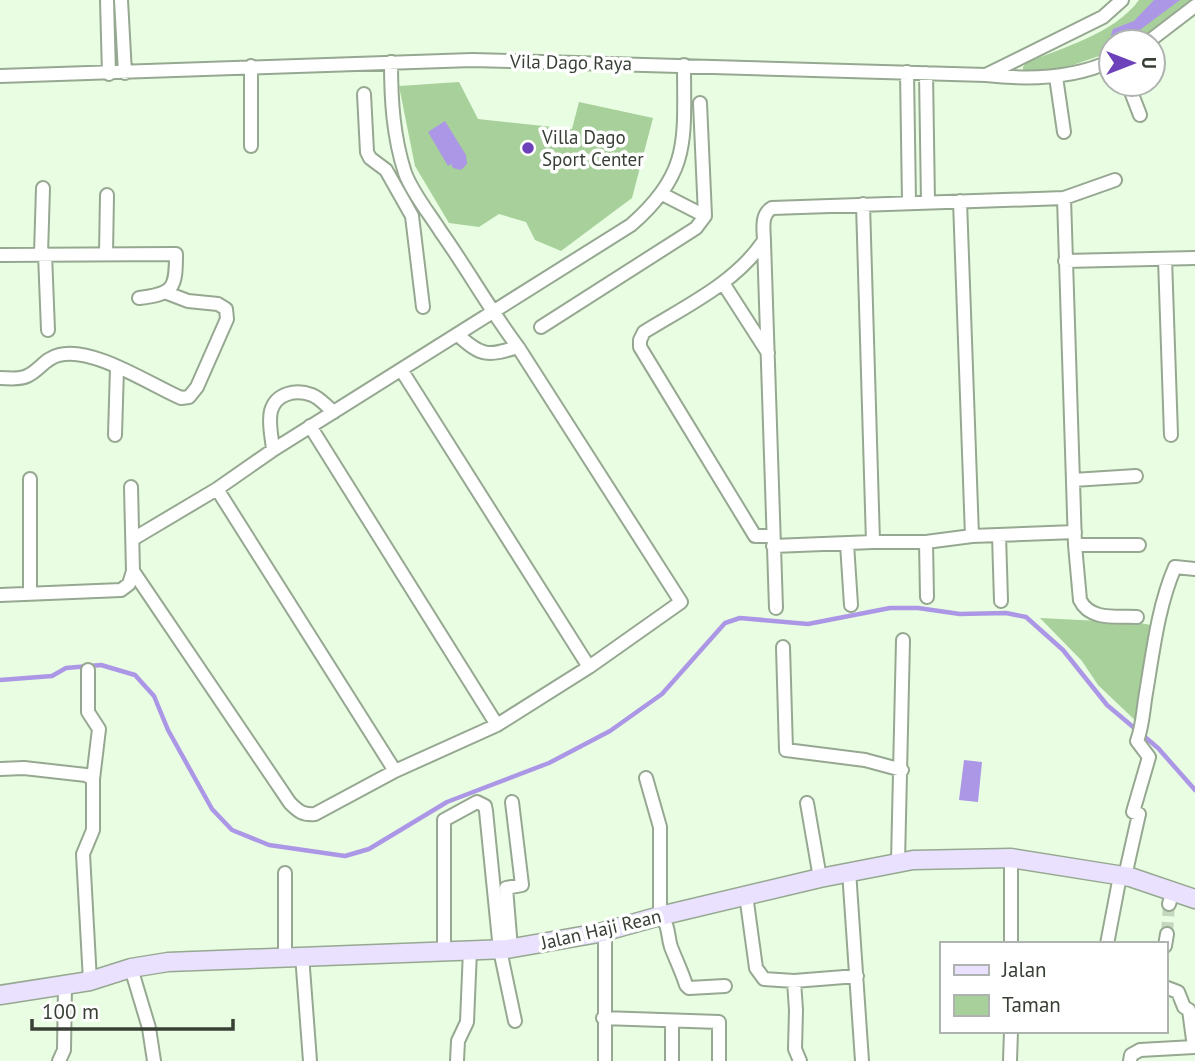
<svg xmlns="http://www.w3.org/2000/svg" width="1195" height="1061" viewBox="0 0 1195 1061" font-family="'PT Sans',sans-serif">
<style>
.green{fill:#a7d09a}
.water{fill:#ac97e6}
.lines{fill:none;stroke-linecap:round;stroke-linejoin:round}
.stream{stroke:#ac97e6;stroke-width:4.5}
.street-tunnel{stroke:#c6d7c0;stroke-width:12;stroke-dasharray:12 6;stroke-linecap:butt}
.street-casing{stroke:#96a891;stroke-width:16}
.secondary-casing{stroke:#96a891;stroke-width:21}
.street{stroke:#fff;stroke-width:12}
.secondary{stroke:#e9e1fd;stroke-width:18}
.poi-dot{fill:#6d41ba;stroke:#fff;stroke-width:2.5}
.labels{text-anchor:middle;stroke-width:7;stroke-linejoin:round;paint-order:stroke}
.street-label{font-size:19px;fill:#384036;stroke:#fff}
.poi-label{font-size:19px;fill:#384036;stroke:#fff;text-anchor:start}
</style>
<rect width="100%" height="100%" fill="#e9fde3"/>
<!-- green -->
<path class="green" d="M 1139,0 L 1190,0 L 1136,42 L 1111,42 L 1111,52 L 1064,68 L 1028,74 L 1023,71 L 1023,67 L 1026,63 C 1063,47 1114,34 1139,0 Z
M 459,82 L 478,119 L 572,129 L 579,102 L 653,118 L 632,198 L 561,251 L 535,240 L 526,222 L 499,214 L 479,227 L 449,223 L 415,166 L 399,86 Z
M 1040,618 L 1140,623 L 1156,626 L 1139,724 L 1098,685 L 1082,661 Z"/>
<!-- water -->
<path class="water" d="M 1154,0 L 1180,0 L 1133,35 L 1113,40 L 1111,35 L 1113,29 L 1134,21 Z
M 445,121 L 466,155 L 467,164 L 461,170 L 453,168 L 451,164 L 448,166 L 428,132 Z
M 964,760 L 982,762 L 978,802 L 959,800 Z"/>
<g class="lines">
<!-- stream -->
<path class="stream" d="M 0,680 L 52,676 L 66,668 L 101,665 L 135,675 L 154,696 L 168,730 L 212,809 L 232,830 L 269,845 L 345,856 L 369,849 L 447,802 L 549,763 L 610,731 L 662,694 L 725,623 L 740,618 L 808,624 L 890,608 L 918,608 L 960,614 L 1006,613 L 1026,617 L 1063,650 L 1107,705 L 1158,748 L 1195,790"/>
<!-- street-tunnel -->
<path class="street-tunnel" d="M 1167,934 L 1169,904"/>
<!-- street casing -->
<g class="street-casing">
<path id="street" d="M 107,0 L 109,74
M 121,0 L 125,73
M 1148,42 L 1195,6
M 251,66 L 251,146
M 907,72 L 909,202
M 926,73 L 928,203
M 986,75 C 1029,80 1072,79 1111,61
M 0,76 L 472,60 L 986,75 L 1103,17 L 1122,0
M 1056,77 L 1064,132
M 1128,84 L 1140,115
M 364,94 L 367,152 L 370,158 L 386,170 L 412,216 L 423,307
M 662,194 L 705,216
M 1064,198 L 1075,545 L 1080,600 C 1090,621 1117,616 1137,617
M 960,201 L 972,536
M 863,204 L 873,542
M 763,242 C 735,283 686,306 644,332 L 640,340 L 640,347 L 755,536 L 773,536
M 41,254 L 43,188
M 45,254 L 48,330
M 106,254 L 107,195
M 0,255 L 176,254 C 176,288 174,294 139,298
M 1165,259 L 1171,435
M 1065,261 L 1195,258
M 723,283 L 768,353
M 541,327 L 696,228 L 705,216 L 700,103
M 458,335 C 482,357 488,356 518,347
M 402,371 L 589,667
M 0,378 C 9,378 19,380 27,376 C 39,371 45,358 59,355 C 92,346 149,384 181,398 L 189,397 L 197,387 L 227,319 L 226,309 L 218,304 L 188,301 L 167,293
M 310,426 L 497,725
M 115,435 L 117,368
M 273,450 C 272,437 268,423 271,411 C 276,393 296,389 312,395 C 320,398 327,407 334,412
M 30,479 L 30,593
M 1073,480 L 1136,476
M 217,489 L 395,771
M 999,535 L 1001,601
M 133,539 L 217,489 L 273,450 L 631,225 C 691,173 684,139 684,65
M 926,542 L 927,597
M 847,544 L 851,605
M 1075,545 L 1139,545
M 773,546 L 873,542 L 926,542 L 972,536 L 1075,532
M 133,571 L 290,803 C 299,812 303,815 315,814 L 395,771 L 497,725 L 589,667 L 681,602 L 518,347 C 490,310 468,270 441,232 C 429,213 413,194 405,173 C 393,136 391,99 391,62
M 0,595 L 121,590 L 129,584 L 133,571 L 131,487
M 776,608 L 764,242 C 764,230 760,215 772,208 L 1064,198 L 1115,180
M 783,647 L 786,750 L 865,760 L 902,770
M 88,670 L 88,712 L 99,729 L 93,779
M 0,769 L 24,768 L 86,775 L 93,779 L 93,830 L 83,854 L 90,981
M 646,778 L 660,827 L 660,916 C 670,926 667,935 671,947 C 676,960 682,972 686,985 L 689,988 L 725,986
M 807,803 L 820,878
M 898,862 L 903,640
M 849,871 L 862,1061
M 285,873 L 285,956
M 1125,876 L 1139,814 L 1133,812 L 1149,757 L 1137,741 C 1143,725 1143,710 1146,693 C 1153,652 1158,606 1175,567 L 1195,569
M 746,895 L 756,968 L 764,979 L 794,981 L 857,976
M 1169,904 L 1173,890
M 605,931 L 605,1061
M 1011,944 L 1011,858
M 1107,944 L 1120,876
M 1165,946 L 1167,934
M 511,948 L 506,888 L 522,885 L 512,802
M 444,950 L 444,820 L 477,802 L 485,806 L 486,811 L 500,950 L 515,1021
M 302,955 L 310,1061
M 131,968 L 149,1028 L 154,1061
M 794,981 L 796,1010 L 795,1049 L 800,1061
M 603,1018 L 719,1022 L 719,1061
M 59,1061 L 64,1050 L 65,986
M 457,1061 L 458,1041 L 467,1022 L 470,950
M 672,1061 L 672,1022
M 1010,1061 L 1011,1031
M 1130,1061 L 1131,1055 L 1140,1050 L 1194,1047 L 1189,1010 L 1184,1007 L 1178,992 L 1165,987"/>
</g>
<!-- secondary casing -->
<g class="secondary-casing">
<path id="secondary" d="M 0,995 L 90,981 L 131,968 L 168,962 L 507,949 L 599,933 L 660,916 L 820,878 L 913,860 L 1011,858 L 1130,877 L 1195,899"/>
</g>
<!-- street -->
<use href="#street" class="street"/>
<!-- secondary -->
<use href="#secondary" class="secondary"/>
</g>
<!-- markers -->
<circle class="poi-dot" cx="528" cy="148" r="7"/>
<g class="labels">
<!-- street labels -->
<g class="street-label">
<text transform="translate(571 62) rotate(1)" y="7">Vila Dago Raya</text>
<text transform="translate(601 929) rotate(-13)" y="7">Jalan Haji Rean</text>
</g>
<!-- poi labels -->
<g class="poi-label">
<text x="542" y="144">Villa Dago<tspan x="542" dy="22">Sport Center</tspan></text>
</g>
</g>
<!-- legend -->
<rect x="940" y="942" width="228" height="91" fill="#ffffff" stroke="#afb3af" stroke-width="2"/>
<rect x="954" y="965" width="35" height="10" fill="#e9e1fd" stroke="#afb3af" stroke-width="2"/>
<text x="1002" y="977" font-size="21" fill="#384036">Jalan</text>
<rect x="954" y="995" width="35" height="21" fill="#a7d09a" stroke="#afb3af" stroke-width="2"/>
<text x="1002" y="1012" font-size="21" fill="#384036">Taman</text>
<!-- north arrow -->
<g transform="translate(1132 63) rotate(90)"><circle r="33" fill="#ffffff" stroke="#afb3af" stroke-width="2"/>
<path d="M0-5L12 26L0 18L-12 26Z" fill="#6d41ba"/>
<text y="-10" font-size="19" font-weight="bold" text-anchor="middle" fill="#384036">U</text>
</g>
<!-- scale -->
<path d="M32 1019v10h201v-10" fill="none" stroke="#384036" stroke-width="3.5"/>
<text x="42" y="1019" font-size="21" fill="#384036" stroke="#ffffff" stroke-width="5" paint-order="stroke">100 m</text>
</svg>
